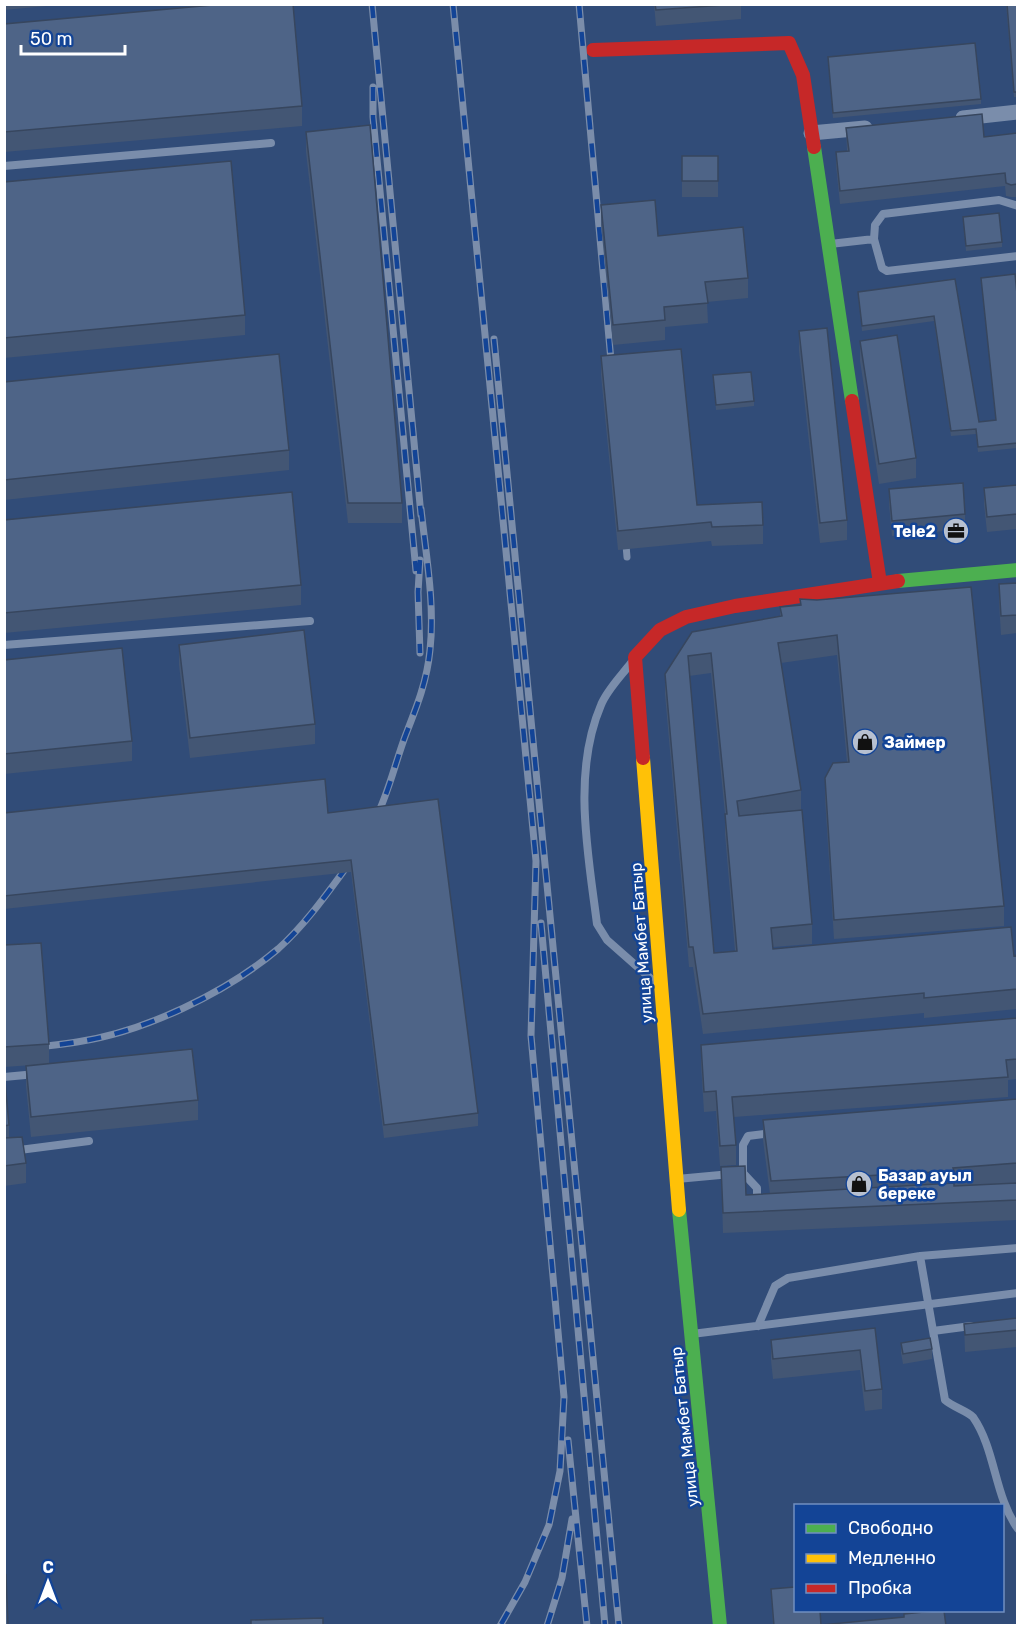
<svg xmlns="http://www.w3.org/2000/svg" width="1022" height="1630" viewBox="0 0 1022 1630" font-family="Rubik,sans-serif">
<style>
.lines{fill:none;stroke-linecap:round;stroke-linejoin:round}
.lane{stroke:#7a8dab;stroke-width:8}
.street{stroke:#7a8dab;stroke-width:15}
.fast{stroke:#4caf50;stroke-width:14}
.slow{stroke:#ffc107;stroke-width:14}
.jam{stroke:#c62828;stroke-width:14}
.rail-casing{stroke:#7b8daa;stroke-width:7}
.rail{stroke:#134496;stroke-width:4.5;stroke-dasharray:14;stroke-linecap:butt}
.wall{fill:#435674;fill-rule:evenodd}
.building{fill:#4e6487;stroke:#37465e;stroke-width:1.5;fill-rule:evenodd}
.labels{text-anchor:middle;stroke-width:5;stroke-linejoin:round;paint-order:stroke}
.poi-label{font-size:16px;font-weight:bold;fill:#fff;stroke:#134496;text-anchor:start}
.street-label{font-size:16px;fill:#fff;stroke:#134496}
</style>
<rect width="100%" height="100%" fill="#314c78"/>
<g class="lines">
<!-- lane -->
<path class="lane" d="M 4,166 L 271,143
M 874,239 L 882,268 L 887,271 L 1018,256
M 830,244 L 874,239 L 875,225 L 883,214 L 999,200 L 1018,206
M 4,645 L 310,621
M 631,663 C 621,676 607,690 601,705 C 572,773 588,853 597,924 L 607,940 L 658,985
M 4,1077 L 36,1074
M 4,1152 L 89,1141
M 677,1179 L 731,1174
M 757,1204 L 757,1188 L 743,1173 L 743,1145 L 748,1136 L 772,1133
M 920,1256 L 945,1400 C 953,1407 967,1411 973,1417 C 996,1450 994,1496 1018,1529
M 758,1326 L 775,1286 L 788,1278 L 920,1256 L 1018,1248
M 933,1331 L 971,1326
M 692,1334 L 1018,1293"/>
<!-- street -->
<path class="street" d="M 963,118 L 1018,112
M 811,133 L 865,128"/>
<!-- fast -->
<path class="fast" d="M 814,147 L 852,401
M 898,581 L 1018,570
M 679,1210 L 720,1626"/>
<!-- slow -->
<path class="slow" d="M 643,758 L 679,1210"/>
<!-- jam -->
<path class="jam" d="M 593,50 L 789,43 L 803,75 L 814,147
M 852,401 L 880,583
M 643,758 L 635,657 L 660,630 L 686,617 L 735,606 L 898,581"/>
<!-- rail casing -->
<g class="rail-casing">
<path id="rail" d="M 372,4 L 421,515
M 453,4 L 536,861 L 531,1036 L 564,1397 L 560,1471 L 549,1525 L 525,1582 L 500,1626
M 579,4 L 612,372
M 373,87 L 373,117 L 416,571
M 494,339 L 619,1626
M 625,533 L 627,557
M 420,560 L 418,592 L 420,653
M 375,820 C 389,792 395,763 406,734 C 417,706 427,681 430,650 C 435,604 426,555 421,509
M 541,923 L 605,1626
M 4,1050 C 29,1048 53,1046 77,1042 C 144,1032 226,993 278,949 C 306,924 329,891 351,861
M 568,1440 L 587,1626
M 547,1626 L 562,1578 L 572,1519"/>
</g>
<!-- rail -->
<use href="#rail" class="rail"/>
</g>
<!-- wall -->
<path class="wall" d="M 4,4 L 68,4 L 4,10 Z
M 654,4 L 741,4 L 741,19 L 656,26 Z
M 1006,4 L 1017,4 L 1017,97 L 1014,97 Z
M 4,24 L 302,106 L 302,126 L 4,152 Z
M 828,57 L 981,99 L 981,104 L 833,118 Z
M 846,128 L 984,137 L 1017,133 L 1017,197 L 1011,197 L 1006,196 L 1005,186 L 840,204 L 836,165 L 836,152 L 847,151 Z
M 306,132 L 402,503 L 402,523 L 348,523 L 306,152 Z
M 682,156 L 718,156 L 718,197 L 682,197 Z
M 4,182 L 245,315 L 245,335 L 4,358 Z
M 601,205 L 658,236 L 748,278 L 748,298 L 707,302 L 708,323 L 665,327 L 665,340 L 613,345 L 601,225 Z
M 963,217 L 1002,242 L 1002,247 L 966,251 Z
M 981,278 L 1017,294 L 1017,448 L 978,452 L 976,434 L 951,436 L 934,321 L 862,331 L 858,292 L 955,279 L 979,422 L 996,420 Z
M 799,331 L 847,520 L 847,540 L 820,543 L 799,351 Z
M 860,341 L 916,458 L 916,478 L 879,484 L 860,361 Z
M 601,356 L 697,505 L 763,525 L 763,544 L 712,546 L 711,541 L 618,550 L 601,375 Z
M 713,375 L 754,401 L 754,406 L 716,410 Z
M 4,382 L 289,450 L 289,470 L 4,500 Z
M 1017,485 L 1017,529 L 987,532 L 984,504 L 984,488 Z
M 889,489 L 965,514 L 965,529 L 892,536 L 889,504 Z
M 4,520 L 301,585 L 301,605 L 4,633 Z
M 1017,583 L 1017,633 L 1001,635 L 999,602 L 999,584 Z
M 800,599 L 817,600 L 1004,906 L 1004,926 L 834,939 L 825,798 L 825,778 L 847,762 L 837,655 L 781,663 L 801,790 L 801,810 L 812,924 L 812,944 L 773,947 L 773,949 L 1017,955 L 1017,1009 L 924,1018 L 924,1013 L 703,1034 L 693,967 L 689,967 L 665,694 L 665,674 L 692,632 L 780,616 L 780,607 L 800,605 ZM 711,673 L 725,814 L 725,834 L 735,951 L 714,953 L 689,676 Z
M 179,645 L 315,724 L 315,744 L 190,758 L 179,665 Z
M 4,660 L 132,741 L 132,761 L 4,774 Z
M 4,813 L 328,813 L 478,1113 L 478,1126 L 384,1138 L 351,872 L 4,909 Z
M 4,945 L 49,1044 L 49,1064 L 198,1100 L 198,1120 L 31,1137 L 26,1086 L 26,1066 L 47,1064 L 4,1067 Z
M 1017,1018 L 1017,1079 L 1008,1080 L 1008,1097 L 734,1117 L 736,1145 L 736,1165 L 720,1166 L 716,1111 L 704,1112 L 701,1065 L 701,1045 Z
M 4,1071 L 9,1125 L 9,1138 L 26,1163 L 26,1183 L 4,1186 Z
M 1017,1099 L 1017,1220 L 723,1233 L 721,1167 L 746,1195 L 770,1194 L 763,1140 L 763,1120 Z
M 1017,1318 L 1017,1347 L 965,1352 L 964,1324 Z
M 875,1328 L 882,1389 L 882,1409 L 865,1411 L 860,1370 L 773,1379 L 771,1360 L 771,1340 Z
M 901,1343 L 932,1349 L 932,1359 L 903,1364 L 901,1353 Z
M 771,1589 L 821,1625 L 946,1626 L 773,1626 Z"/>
<!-- building -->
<path class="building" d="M 224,4 L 293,4 L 302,106 L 4,132 L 4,24 Z
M 655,4 L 737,4 L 656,10 Z
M 1007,4 L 1017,4 L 1017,92 L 1014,92 Z
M 975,43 L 981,99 L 833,113 L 828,57 Z
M 982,114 L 984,137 L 1017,133 L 1017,184 L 1011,185 L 1006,183 L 1005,173 L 840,191 L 836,152 L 849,151 L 846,128 Z
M 370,125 L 402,503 L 348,503 L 306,132 Z
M 682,156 L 718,156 L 718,181 L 682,181 Z
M 231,161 L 245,315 L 4,338 L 4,182 Z
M 655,200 L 658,236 L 743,227 L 748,278 L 705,282 L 708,303 L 664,307 L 665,320 L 613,325 L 601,205 Z
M 999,213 L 1002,242 L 966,246 L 963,217 Z
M 1015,274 L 1017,294 L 1017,443 L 978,447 L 976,429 L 951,431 L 934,316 L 862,326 L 858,292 L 955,279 L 979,422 L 996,420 L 981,278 Z
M 827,328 L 847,520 L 820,523 L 799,331 Z
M 897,335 L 916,458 L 879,464 L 860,341 Z
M 681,349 L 697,505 L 762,502 L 763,525 L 712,527 L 711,522 L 618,531 L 601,356 Z
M 279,354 L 289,450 L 4,480 L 4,382 Z
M 751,372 L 754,401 L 716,405 L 713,375 Z
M 963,483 L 965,514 L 892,521 L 889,489 Z
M 1017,485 L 1017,514 L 987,517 L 984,488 Z
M 292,492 L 301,585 L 4,613 L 4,520 Z
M 1017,583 L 1017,615 L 1001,616 L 999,584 Z
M 971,587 L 1004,906 L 834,920 L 825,778 L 833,763 L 849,762 L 837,635 L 778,643 L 801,790 L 737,801 L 739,816 L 802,810 L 812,924 L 771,928 L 773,949 L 1011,927 L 1014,956 L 1017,955 L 1017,989 L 924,998 L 924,993 L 703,1014 L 693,947 L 689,947 L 665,674 L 692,632 L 782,616 L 780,607 L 801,605 L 800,599 L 817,600 ZM 711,653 L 727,814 L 725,814 L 737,951 L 714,953 L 688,656 Z
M 304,630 L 315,724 L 190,738 L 179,645 Z
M 122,648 L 132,741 L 4,754 L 4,660 Z
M 325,779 L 328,813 L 438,799 L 478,1113 L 384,1125 L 351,860 L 4,896 L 4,813 Z
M 41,943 L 49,1044 L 4,1047 L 4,945 Z
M 1017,1018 L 1017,1059 L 1006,1060 L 1008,1077 L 732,1097 L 736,1145 L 720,1146 L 716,1091 L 704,1092 L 701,1045 Z
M 192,1049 L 198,1100 L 31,1117 L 26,1066 Z
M 4,1071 L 9,1125 L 4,1126 Z
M 1017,1099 L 1017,1163 L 953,1168 L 954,1171 L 771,1181 L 763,1120 Z
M 22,1137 L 26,1163 L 4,1166 L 4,1138 Z
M 745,1166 L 746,1195 L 954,1183 L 954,1186 L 1017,1183 L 1017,1200 L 723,1213 L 721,1167 Z
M 1017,1318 L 1017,1330 L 965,1335 L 964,1324 Z
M 875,1328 L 882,1389 L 865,1391 L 860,1350 L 773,1359 L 771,1340 Z
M 930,1338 L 932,1349 L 903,1354 L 901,1343 Z
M 6,1575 L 8,1626 L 4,1626 L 4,1576 Z
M 795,1587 L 795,1611 L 820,1611 L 821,1625 L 904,1617 L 904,1614 L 934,1611 L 944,1611 L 946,1626 L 774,1626 L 771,1589 Z
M 323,1618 L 323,1626 L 251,1626 L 251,1620 Z"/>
<!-- icons -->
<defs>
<g id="office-disc" transform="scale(1.35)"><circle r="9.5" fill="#b7c0d0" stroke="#134496"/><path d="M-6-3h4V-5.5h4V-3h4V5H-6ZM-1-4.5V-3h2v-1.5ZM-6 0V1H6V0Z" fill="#111"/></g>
<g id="shop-disc" transform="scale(1.35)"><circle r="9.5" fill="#b7c0d0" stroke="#134496"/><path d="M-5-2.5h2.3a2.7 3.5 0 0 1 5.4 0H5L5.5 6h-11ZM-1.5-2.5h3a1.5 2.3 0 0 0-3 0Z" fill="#111"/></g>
</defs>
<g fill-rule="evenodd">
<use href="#office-disc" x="956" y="531"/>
<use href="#shop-disc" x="865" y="742"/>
<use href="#shop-disc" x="859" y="1184"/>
</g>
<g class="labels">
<!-- poi labels -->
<g class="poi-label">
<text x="936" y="537" text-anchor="end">Tele2</text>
<text x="884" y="748">Займер</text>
<text x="878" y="1181">Базар ауыл<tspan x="878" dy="18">береке</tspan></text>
</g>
<!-- street labels -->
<g class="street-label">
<text transform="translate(641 943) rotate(-94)" y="6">улица Мамбет Батыр</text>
<text transform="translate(684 1427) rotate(-96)" y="6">улица Мамбет Батыр</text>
</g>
</g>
<!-- border -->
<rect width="1022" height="1630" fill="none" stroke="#ffffff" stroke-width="12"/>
<!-- legend -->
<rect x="794" y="1504" width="210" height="108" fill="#134496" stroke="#718fc0" stroke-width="1.5"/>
<rect x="806" y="1524" width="30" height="9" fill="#4caf50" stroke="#718fc0" stroke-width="1.5"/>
<text x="848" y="1534" font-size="18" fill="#ffffff">Свободно</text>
<rect x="806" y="1554" width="30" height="9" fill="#ffc107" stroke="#718fc0" stroke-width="1.5"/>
<text x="848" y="1564" font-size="18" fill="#ffffff">Медленно</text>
<rect x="806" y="1584" width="30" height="9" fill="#c62828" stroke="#718fc0" stroke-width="1.5"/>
<text x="848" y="1594" font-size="18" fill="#ffffff">Пробка</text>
<!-- north arrow -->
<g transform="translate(48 1582)" stroke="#134496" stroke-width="4.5" paint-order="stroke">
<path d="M0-4.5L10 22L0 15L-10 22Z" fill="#ffffff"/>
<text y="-9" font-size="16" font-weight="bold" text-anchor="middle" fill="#ffffff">С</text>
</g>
<!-- scale -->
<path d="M21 45v9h104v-9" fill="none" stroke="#ffffff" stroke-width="3"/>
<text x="30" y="45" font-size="18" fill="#ffffff" stroke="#134496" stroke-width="4.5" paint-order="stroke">50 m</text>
</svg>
